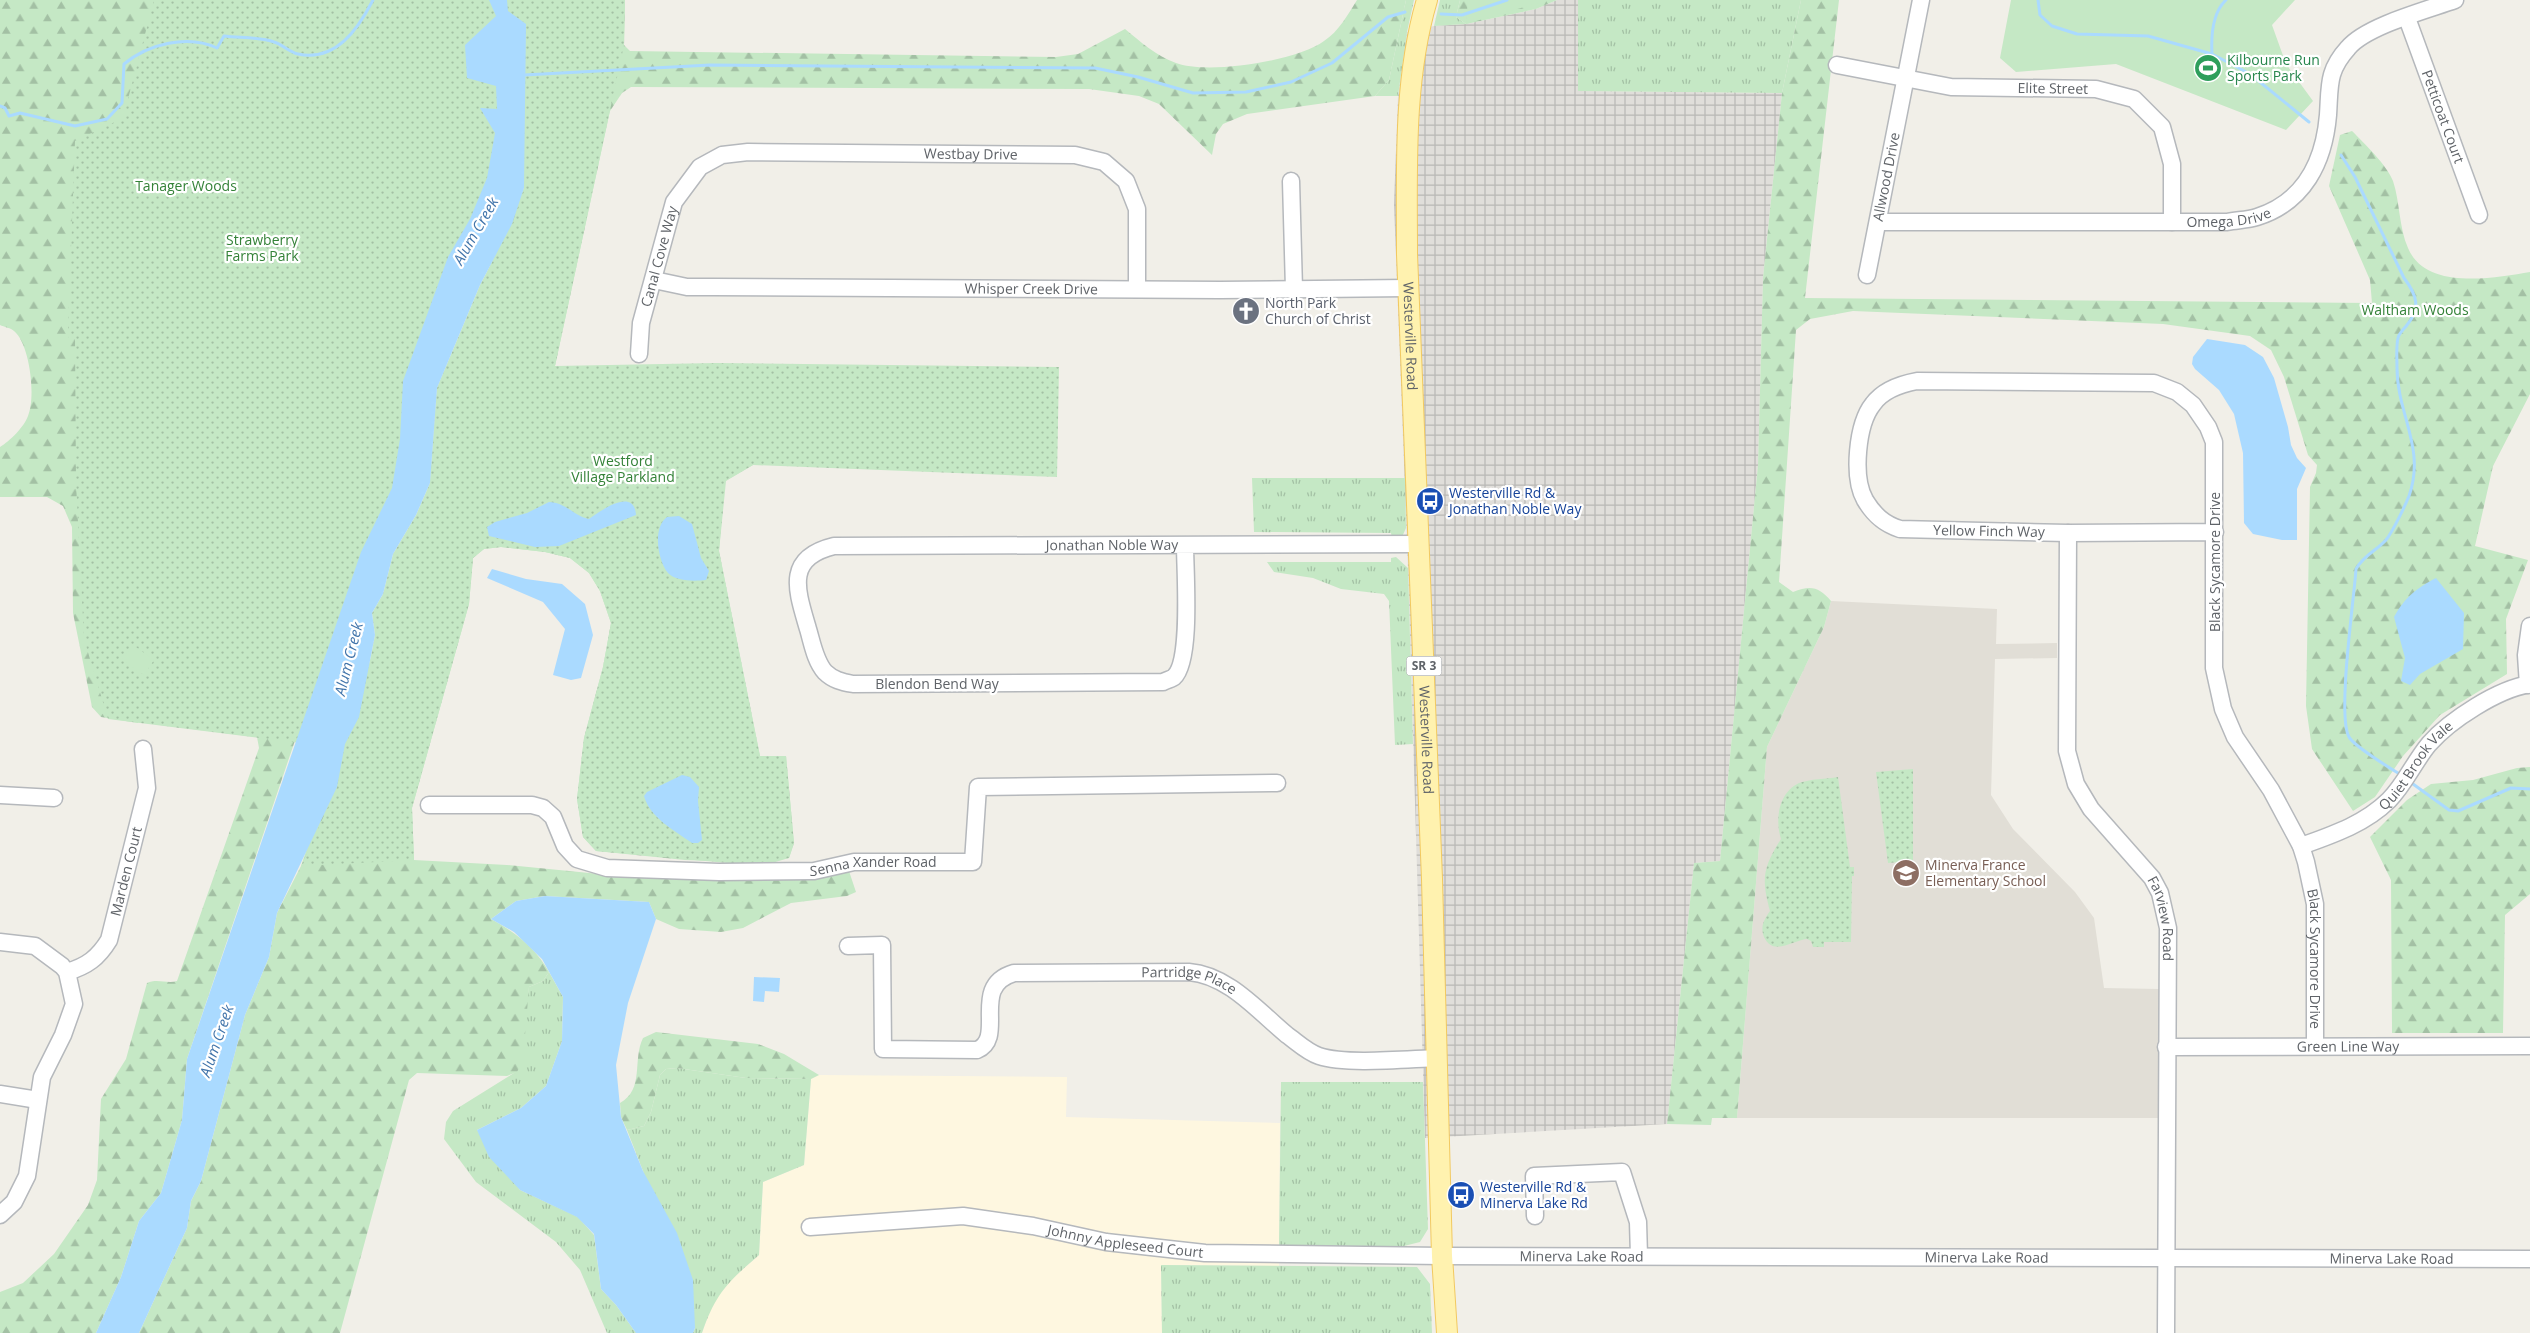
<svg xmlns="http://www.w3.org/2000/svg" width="2530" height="1333" viewBox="0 0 2530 1333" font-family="'Open Sans',sans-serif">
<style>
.commercial{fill:#fef7e0}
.industrial{fill:url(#industrial-grid)}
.education{fill:#e1ded6}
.grass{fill:url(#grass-tufts)}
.forest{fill:url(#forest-firs)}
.park{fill:url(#park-dots)}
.garden{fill:#c5e8c5}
.water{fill:#aadaff}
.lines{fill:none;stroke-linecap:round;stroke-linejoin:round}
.stream{stroke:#aadaff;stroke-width:3}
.minor-casing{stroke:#b5b8bc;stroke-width:19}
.major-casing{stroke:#f2c960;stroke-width:22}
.minor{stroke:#fff;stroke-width:16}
.major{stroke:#fff2af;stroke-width:20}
.labels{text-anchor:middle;stroke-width:4.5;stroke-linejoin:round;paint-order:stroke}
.shield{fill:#fff;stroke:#8f9295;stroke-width:1}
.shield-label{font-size:12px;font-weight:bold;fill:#5f6368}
.leisure-label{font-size:14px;fill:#27864d;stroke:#fff;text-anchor:start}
.street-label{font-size:14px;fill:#5f6368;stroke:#fff}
.park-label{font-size:14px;fill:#348238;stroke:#fff}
.worship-label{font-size:14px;fill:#5b616d;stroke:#fff;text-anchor:start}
.transit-label{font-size:14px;fill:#164399;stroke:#fff;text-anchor:start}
.education-label{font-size:14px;fill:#785e54;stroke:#fff;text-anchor:start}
.water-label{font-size:15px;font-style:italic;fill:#4174aa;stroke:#fff}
</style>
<defs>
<pattern id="industrial-grid" width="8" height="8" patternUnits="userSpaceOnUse" patternTransform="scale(1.25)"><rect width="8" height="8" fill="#e0deda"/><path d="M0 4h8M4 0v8" fill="none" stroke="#b9b8b5"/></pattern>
<pattern id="grass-tufts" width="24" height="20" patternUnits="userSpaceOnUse" patternTransform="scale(1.25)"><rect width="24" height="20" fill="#c5e8c5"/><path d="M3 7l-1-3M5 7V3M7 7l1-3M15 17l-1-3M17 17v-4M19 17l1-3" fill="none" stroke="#a3c0a4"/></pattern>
<pattern id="forest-firs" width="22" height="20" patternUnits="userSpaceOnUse" patternTransform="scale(1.25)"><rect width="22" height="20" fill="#c5e8c5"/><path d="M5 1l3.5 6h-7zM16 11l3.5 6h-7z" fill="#a3c0a4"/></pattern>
<pattern id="park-dots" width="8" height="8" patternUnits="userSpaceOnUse" patternTransform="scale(1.25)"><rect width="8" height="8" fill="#c5e8c5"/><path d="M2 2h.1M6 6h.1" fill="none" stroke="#a3c0a4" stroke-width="1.8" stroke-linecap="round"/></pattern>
</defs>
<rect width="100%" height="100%" fill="#f1efe8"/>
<!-- commercial -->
<path class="commercial" d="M 819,1075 L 1067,1077 L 1066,1117 L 1280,1123 L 1279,1266 L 1161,1265 L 1162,1333 L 702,1333 L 712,1305 L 725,1285 L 759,1255 L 763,1182 L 804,1165 L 811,1079 Z"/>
<!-- industrial -->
<path class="industrial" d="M 1557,0 L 1578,0 L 1579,91 L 1782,93 L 1763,278 L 1758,465 L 1720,861 L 1694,863 L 1667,1124 L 1425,1138 L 1408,568 L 1394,204 L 1398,96 L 1407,32 L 1434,26 L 1466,24 L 1536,9 Z"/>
<!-- education -->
<path class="education" d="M 1831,601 L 1997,609 L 1996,644 L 2057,643 L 2057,658 L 1995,659 L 1991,795 L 2013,829 L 2075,892 L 2094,918 L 2104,988 L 2159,989 L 2160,1118 L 1737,1118 L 1767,747 L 1824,627 Z"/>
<!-- grass -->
<path class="grass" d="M 1406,0 L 1414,0 L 1407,32 L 1398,96 L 1375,96 L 1389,80 Z
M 1440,0 L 1460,0 L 1456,17 L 1466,24 L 1434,26 Z
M 1578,0 L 1801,0 L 1782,93 L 1578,91 Z
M 1252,478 L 1405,478 L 1406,528 L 1402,537 L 1392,539 L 1391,533 L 1254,532 Z
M 1396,557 L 1408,568 L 1413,744 L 1395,745 L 1389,601 L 1384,594 L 1341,589 L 1313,578 L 1274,572 L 1267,562 L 1391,562 L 1391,558 Z
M 549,972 L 563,997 L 562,1041 L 546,1086 L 521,1108 L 477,1130 L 520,1190 L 578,1217 L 594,1235 L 601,1289 L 616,1305 L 636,1333 L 607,1333 L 580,1270 L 556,1242 L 476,1182 L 444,1139 L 446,1122 L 453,1111 L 517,1071 L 529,987 L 543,981 Z
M 677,1068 L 746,1078 L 811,1079 L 804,1165 L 763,1182 L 759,1255 C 727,1283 716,1293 702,1333 L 693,1333 L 695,1328 L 643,1171 L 627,1130 L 644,1126 L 651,1112 L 660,1075 L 666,1069 Z
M 1281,1082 L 1423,1082 L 1428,1229 L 1420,1242 L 1404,1246 L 1279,1246 Z
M 1161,1265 L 1417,1267 L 1430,1284 L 1432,1333 L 1162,1333 Z"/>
<!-- forest -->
<path class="forest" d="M 0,0 L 489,0 L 138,723 L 101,717 L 92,707 L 73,613 L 72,527 L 63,506 L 47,497 L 0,497 L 0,447 C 10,441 24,427 28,416 C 36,397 30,344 14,331 C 11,328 4,327 0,325 Z
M 507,0 L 625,0 L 624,45 L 630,51 L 1056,57 L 1078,54 L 1125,29 C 1141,42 1156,56 1176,63 C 1207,75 1297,61 1324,41 C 1339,31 1347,16 1357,0 L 1406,0 L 1389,80 L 1375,96 L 1247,114 L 1223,124 L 1216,134 L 1212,155 L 1159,104 L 1139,96 L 1089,89 L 631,87 L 622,93 L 610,111 L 555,366 L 753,465 L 725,481 L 719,551 L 760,756 L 786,756 L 794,843 L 789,858 L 772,863 L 685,860 L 596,851 L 583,837 L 577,799 L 584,738 L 603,667 L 611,623 L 600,591 L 589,573 L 570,558 L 545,552 L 501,547 L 484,549 L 473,558 L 469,604 L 412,808 L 414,860 L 507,865 L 630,877 L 643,873 L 849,871 L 856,892 L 847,896 L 791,903 L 743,928 L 721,932 L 679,929 L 656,919 L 649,902 L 545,896 L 516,901 L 491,919 C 515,932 536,948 549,972 L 543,981 L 529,987 L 523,1060 L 517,1072 L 507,1076 L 417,1073 L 409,1080 L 340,1333 L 139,1333 L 187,1228 L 191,1201 L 201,1181 L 245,1015 L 269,957 L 277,913 L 301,866 L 430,483 L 437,388 L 524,188 Z
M 1460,0 L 1557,0 L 1536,9 L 1466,24 L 1456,17 Z
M 1801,0 L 1839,0 L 1805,298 L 2372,303 L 2370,280 L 2329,186 L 2340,135 L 2352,131 C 2364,143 2387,165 2393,181 C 2400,202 2399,228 2408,248 C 2426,291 2494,278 2530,272 L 2530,394 L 2493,466 L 2475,546 L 2528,560 L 2506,619 L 2507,674 L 2440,715 L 2403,756 L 2375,797 L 2353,811 L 2312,749 L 2306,706 L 2310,487 L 2316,473 L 2317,465 L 2308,455 L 2284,377 L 2271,350 L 2250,336 L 2163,324 L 1853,311 L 1810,319 L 1796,330 L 1779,582 L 1793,592 C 1811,585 1819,587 1831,601 L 1824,627 L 1767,747 L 1737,1118 L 1712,1118 L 1711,1125 L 1667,1124 L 1694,863 L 1720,861 L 1758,465 L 1763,278 L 1782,93 Z
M 304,714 L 187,1059 L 182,1120 L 161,1193 L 139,1221 L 121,1277 L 96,1333 L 0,1333 L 0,1292 L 23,1283 L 54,1254 L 88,1205 L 97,1180 L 101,1099 L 126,1059 L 147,983 C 157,978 167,984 177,981 L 259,748 L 257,737 L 160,725 Z
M 2530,767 L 2530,894 L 2505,915 L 2503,1033 L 2392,1033 L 2391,880 L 2370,837 L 2407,800 L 2431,784 L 2473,780 L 2517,768 Z
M 656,1032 L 758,1044 L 784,1054 L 819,1075 L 811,1079 L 746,1078 L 677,1068 L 666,1069 L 660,1075 L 651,1112 L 644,1126 L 627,1130 L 621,1117 L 620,1103 C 645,1089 632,1060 643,1038 Z"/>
<!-- park -->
<path class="park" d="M 154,0 L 500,0 L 497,198 L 430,364 L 317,745 L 108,719 L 84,639 L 76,483 L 75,339 L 69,339 L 68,330 L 75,141 L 123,118 Z
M 507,0 L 625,0 L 624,45 L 555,366 L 716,363 L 1059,367 L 1057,477 L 753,465 L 726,481 L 719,551 L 760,756 L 786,756 L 794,843 L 789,858 L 749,865 L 596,851 L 583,837 L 577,799 L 584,738 L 603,667 L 611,623 L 600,591 L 589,573 L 570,558 L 545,552 L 501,547 L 484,549 L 473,558 L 469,604 L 412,808 L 414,860 L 301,866 L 337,787 L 345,744 L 359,717 L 375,635 L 372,613 L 383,594 L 393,554 L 416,515 L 430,483 L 437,388 L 480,285 L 512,224 L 524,188 L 526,24 L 507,11 Z
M 1913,769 L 1913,861 L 1888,863 L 1876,772 Z
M 1838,777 L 1850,867 L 1854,867 L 1854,876 L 1852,876 L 1851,942 L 1824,942 L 1824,947 L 1813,947 L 1811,941 L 1807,939 C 1793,940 1773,957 1764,937 C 1760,926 1764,920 1770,911 C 1761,878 1763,868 1781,839 C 1775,820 1778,793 1799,783 C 1810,779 1826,779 1838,777 Z"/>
<!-- garden -->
<path class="garden" d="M 1468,0 L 1548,0 L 1466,24 Z
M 2011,0 L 2295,0 L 2272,25 L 2286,64 L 2313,101 L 2286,130 L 2116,64 L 2016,72 L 2000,58 Z
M 133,645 L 154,660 L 144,675 L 122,660 Z"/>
<!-- water -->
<path class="water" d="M 489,0 L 507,0 L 508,11 L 526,24 L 524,188 L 512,224 L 480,285 L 437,388 L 430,483 L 416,515 L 393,554 L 383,594 L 372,613 L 375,635 L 359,717 L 345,744 L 337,787 L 277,913 L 269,957 L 245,1015 L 201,1181 L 191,1201 L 187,1228 L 139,1333 L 96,1333 L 121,1277 L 139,1221 L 161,1193 L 182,1120 L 187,1059 L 361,552 L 392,488 L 400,439 L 403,381 L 448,257 L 470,219 L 487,178 L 495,133 L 480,108 L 497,109 L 496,86 L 467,78 L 465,45 L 496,16 Z
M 2207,339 L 2245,345 L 2263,357 L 2274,378 L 2288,427 L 2291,445 L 2297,458 L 2306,468 L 2297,489 L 2297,540 L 2282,540 L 2253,534 L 2244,523 L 2243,453 L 2234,414 L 2219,390 L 2195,369 L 2192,364 L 2193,357 Z
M 549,502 C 565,502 574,516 589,519 C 599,512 634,486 636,515 L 559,546 L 535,547 L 489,536 L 487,527 L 495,522 L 527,513 Z
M 679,516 L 692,524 L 701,558 L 709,571 L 706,580 C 696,581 676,582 668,573 C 658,561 652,528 667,517 Z
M 492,569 L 526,579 L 562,584 L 585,604 L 593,635 L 581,678 L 571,680 L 553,675 L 565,629 L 543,602 L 487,578 Z
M 2436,578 L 2464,613 L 2463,649 L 2420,674 L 2410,685 L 2401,681 L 2405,658 L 2394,617 C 2405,597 2417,588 2436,578 Z
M 682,775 L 690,777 L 699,787 L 698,801 L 702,840 L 698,843 L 692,843 C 674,830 650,818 644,796 L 647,792 Z
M 545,896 L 649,902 L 656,919 L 628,1003 L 616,1065 L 621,1117 L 643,1171 L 677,1233 L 693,1280 L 695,1328 L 693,1333 L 636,1333 L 616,1305 L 601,1289 L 594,1234 L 577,1217 L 520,1190 L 489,1157 L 477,1130 L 521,1108 L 546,1086 L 562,1041 L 563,997 L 542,959 L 514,932 L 491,919 L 516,901 Z
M 754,977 L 780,978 L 779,992 L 765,991 L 764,1002 L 753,1001 Z"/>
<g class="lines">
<!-- stream -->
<path class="stream" d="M 2038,0 L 2040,15 L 2052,26 L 2077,34 L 2148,36 L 2212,54 L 2250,74 L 2309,122
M 1441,14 L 1462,15 L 1507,0
M 2212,54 C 2211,36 2212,13 2226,0
M 524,75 L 710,65 L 1095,68 L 1138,77 L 1193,93 L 1246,92 L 1291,82 L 1332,63 L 1388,17 L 1405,12
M 0,106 L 5,108 L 9,116 L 20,113 L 75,126 L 107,119 L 122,103 L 124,64 C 148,44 188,34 217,48 L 224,36 C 240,38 259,37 274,42 C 282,44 289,52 298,54 C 336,62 358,29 373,0
M 2341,155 L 2355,177 L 2404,278 C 2417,295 2421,308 2407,325 C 2404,329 2399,333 2398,338 C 2396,346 2397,359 2397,368 C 2397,414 2426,448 2409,496 C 2405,506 2393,531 2386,540 C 2376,551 2364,555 2356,569 C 2354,600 2337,715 2349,737 C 2353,745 2388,767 2398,773
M 2413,784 L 2449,810 L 2458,811 L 2511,788 L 2530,789"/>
<!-- minor casing -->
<g class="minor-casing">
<g id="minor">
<path id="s1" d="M 2407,18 L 2479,215"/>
<path id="s2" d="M 1837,65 L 1951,87 L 2096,89 L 2134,99 L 2162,127 L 2172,164 L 2172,222"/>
<path d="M 1291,181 L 1294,289"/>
<path id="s3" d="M 1878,222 L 2227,222 C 2237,220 2248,220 2257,217 C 2304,202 2324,162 2328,115 C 2330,86 2327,71 2348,48 C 2366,26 2427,10 2455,0"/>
<path id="s4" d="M 1867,275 L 1921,0"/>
<path id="s5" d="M 654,280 L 687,287 L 713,287 L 1220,290 L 1408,288"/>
<path id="s6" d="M 639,354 L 641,323 L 674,202 L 700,167 L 722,155 L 748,152 L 1075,155 L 1104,162 L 1126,181 L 1137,209 L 1137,289"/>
<path id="s7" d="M 2215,532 L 2068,533 L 1900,529 C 1884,524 1874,515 1865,500 C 1852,477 1857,424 1873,404 C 1883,390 1901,384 1917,381 L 2154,383 L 2177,392 L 2193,405 L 2208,427 L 2214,442 L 2214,668 L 2223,709 L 2235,737 L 2271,790 L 2301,846 L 2306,862 L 2315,904 L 2315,1046"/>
<path id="s8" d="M 2068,533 L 2067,751 L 2076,784 L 2091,809 L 2152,878 L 2160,893 L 2168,928 L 2166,1333"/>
<path id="s9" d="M 1185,545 C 1185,571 1192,661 1174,677 C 1172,679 1166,680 1163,682 L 853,684 C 842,682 833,680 825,672 C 815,661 812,642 808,629 C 797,591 784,558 834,546 L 1419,544"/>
<path d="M 2528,685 L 2526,655 L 2530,626"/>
<path d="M 0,795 L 54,798"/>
<path id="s10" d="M 429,805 L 532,805 L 543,808 L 553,817 L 565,846 L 577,859 L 607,868 L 719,872 L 814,871 L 854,862 L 973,862 L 978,787 L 1277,783"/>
<path id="s11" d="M 2301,846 C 2332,835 2365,824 2389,800 C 2405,784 2414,762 2429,744 C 2450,720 2498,689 2530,684"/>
<path d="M 0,942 L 35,946 L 62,966 L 67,972 L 74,1004 L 63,1035 L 42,1077 L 27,1176 L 14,1202 L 0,1215"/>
<path id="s12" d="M 848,946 L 882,945 L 883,1049 L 977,1050 C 1007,1038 969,986 1014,973 L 1189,972 C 1228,975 1258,1011 1287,1035 C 1297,1042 1307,1052 1319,1056 C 1346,1065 1407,1059 1437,1058"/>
<path id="s13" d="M 67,972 C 87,966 98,958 109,940 L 147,788 L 143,749"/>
<path id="s14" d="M 2166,1047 L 2530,1046"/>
<path d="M 0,1094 L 38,1100"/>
<path d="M 1535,1216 L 1534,1176 L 1622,1172 L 1638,1222 L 1639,1256"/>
<path id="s15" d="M 810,1227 L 963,1216 L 1033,1226 L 1106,1242 L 1205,1253 L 1442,1256 L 2530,1259"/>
</g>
</g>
<!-- major casing -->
<g class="major-casing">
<g id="major">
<path id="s16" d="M 1427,0 C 1403,81 1407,170 1407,254 L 1432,879 L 1442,1256 L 1447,1333"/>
</g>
</g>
<!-- minor -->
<use href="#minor" class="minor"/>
<!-- major -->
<use href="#major" class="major"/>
</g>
<!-- icons -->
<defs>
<g id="stadium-disc" transform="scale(1.4375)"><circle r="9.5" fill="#2e9e5b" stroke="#fff"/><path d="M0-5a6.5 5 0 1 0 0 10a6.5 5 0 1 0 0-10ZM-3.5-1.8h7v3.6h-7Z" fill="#fff"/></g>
<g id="church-disc" transform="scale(1.4375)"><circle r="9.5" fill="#6b7280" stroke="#fff"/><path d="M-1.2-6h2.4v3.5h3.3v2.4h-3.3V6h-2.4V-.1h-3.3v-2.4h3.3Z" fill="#fff"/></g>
<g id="bus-disc" transform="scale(1.4375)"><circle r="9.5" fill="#1a4fb4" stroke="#fff"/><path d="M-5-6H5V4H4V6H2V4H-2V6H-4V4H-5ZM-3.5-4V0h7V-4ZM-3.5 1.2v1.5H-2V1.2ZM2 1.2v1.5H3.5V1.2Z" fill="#fff"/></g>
<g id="school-disc" transform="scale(1.4375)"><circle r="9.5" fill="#8d6e63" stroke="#fff"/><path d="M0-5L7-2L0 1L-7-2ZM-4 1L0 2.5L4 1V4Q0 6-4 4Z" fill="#fff"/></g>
</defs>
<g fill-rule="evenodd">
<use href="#stadium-disc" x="2208" y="68"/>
<use href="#church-disc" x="1246" y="311"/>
<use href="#bus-disc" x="1430" y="501"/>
<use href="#school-disc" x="1906" y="873"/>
<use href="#bus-disc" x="1461" y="1195"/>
</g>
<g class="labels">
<!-- shield labels -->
<rect class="shield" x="1406.5" y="656.5" width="35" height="19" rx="4"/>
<g class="shield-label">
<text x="1424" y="670">SR 3</text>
</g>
<!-- leisure labels -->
<g class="leisure-label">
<text x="2227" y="65">Kilbourne Run<tspan x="2227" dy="16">Sports Park</tspan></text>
</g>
<!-- street labels -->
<g class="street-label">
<text dy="5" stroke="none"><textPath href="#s2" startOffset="218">Elite Street</textPath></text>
<text dy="5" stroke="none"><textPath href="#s1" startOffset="105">Petticoat Court</textPath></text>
<text dy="5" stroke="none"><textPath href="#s6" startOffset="474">Westbay Drive</textPath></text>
<text dy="5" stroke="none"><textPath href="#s4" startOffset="100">Allwood Drive</textPath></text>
<text dy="5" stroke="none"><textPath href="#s3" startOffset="351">Omega Drive</textPath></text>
<text dy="5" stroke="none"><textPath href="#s6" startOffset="100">Canal Cove Way</textPath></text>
<text dy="5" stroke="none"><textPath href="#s5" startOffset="378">Whisper Creek Drive</textPath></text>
<text dy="5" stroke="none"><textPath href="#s16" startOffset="338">Westerville Road</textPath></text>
<text transform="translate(1989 531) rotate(1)" y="5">Yellow Finch Way</text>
<text dy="5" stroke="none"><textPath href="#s9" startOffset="916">Jonathan Noble Way</textPath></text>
<text transform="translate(2215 562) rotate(-90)" y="5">Black Sycamore Drive</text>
<text x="937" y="689">Blendon Bend Way</text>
<text dy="5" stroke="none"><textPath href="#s16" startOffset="742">Westerville Road</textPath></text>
<text dy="5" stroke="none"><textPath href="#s11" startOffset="144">Quiet Brook Vale</textPath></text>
<text dy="5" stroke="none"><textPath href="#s10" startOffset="475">Senna Xander Road</textPath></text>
<text dy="5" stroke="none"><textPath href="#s13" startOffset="125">Marden Court</textPath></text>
<text dy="5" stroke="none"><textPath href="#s8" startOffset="416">Farview Road</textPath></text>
<text dy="5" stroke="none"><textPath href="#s7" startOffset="1378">Black Sycamore Drive</textPath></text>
<text dy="5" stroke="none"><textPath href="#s12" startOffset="502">Partridge Place</textPath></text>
<text dy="5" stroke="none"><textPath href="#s14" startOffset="182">Green Line Way</textPath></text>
<text dy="5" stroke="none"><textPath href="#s15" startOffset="318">Johnny Appleseed Court</textPath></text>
<text dy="5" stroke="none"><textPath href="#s15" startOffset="775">Minerva Lake Road</textPath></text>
<text dy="5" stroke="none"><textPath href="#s15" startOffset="1180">Minerva Lake Road</textPath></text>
<text dy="5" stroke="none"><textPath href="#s15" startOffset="1585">Minerva Lake Road</textPath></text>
</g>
<!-- park labels -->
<g class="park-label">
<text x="186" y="191">Tanager Woods</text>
<text x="262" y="245">Strawberry<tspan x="262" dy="16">Farms Park</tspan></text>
<text x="2415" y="315">Waltham Woods</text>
<text x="623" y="466">Westford<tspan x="623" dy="16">Village Parkland</tspan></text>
</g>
<!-- worship labels -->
<g class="worship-label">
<text x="1265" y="308">North Park<tspan x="1265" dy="16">Church of Christ</tspan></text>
</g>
<!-- transit labels -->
<g class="transit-label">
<text x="1449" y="498">Westerville Rd &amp;<tspan x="1449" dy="16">Jonathan Noble Way</tspan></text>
<text x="1480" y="1192">Westerville Rd &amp;<tspan x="1480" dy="16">Minerva Lake Rd</tspan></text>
</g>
<!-- education labels -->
<g class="education-label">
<text x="1925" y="870">Minerva France<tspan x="1925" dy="16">Elementary School</tspan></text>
</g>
<!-- water labels -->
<g class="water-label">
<text transform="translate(476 231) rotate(-60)" y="5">Alum Creek</text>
<text transform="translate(349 659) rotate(-76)" y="5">Alum Creek</text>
<text transform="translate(217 1041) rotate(-71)" y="5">Alum Creek</text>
</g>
</g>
</svg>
